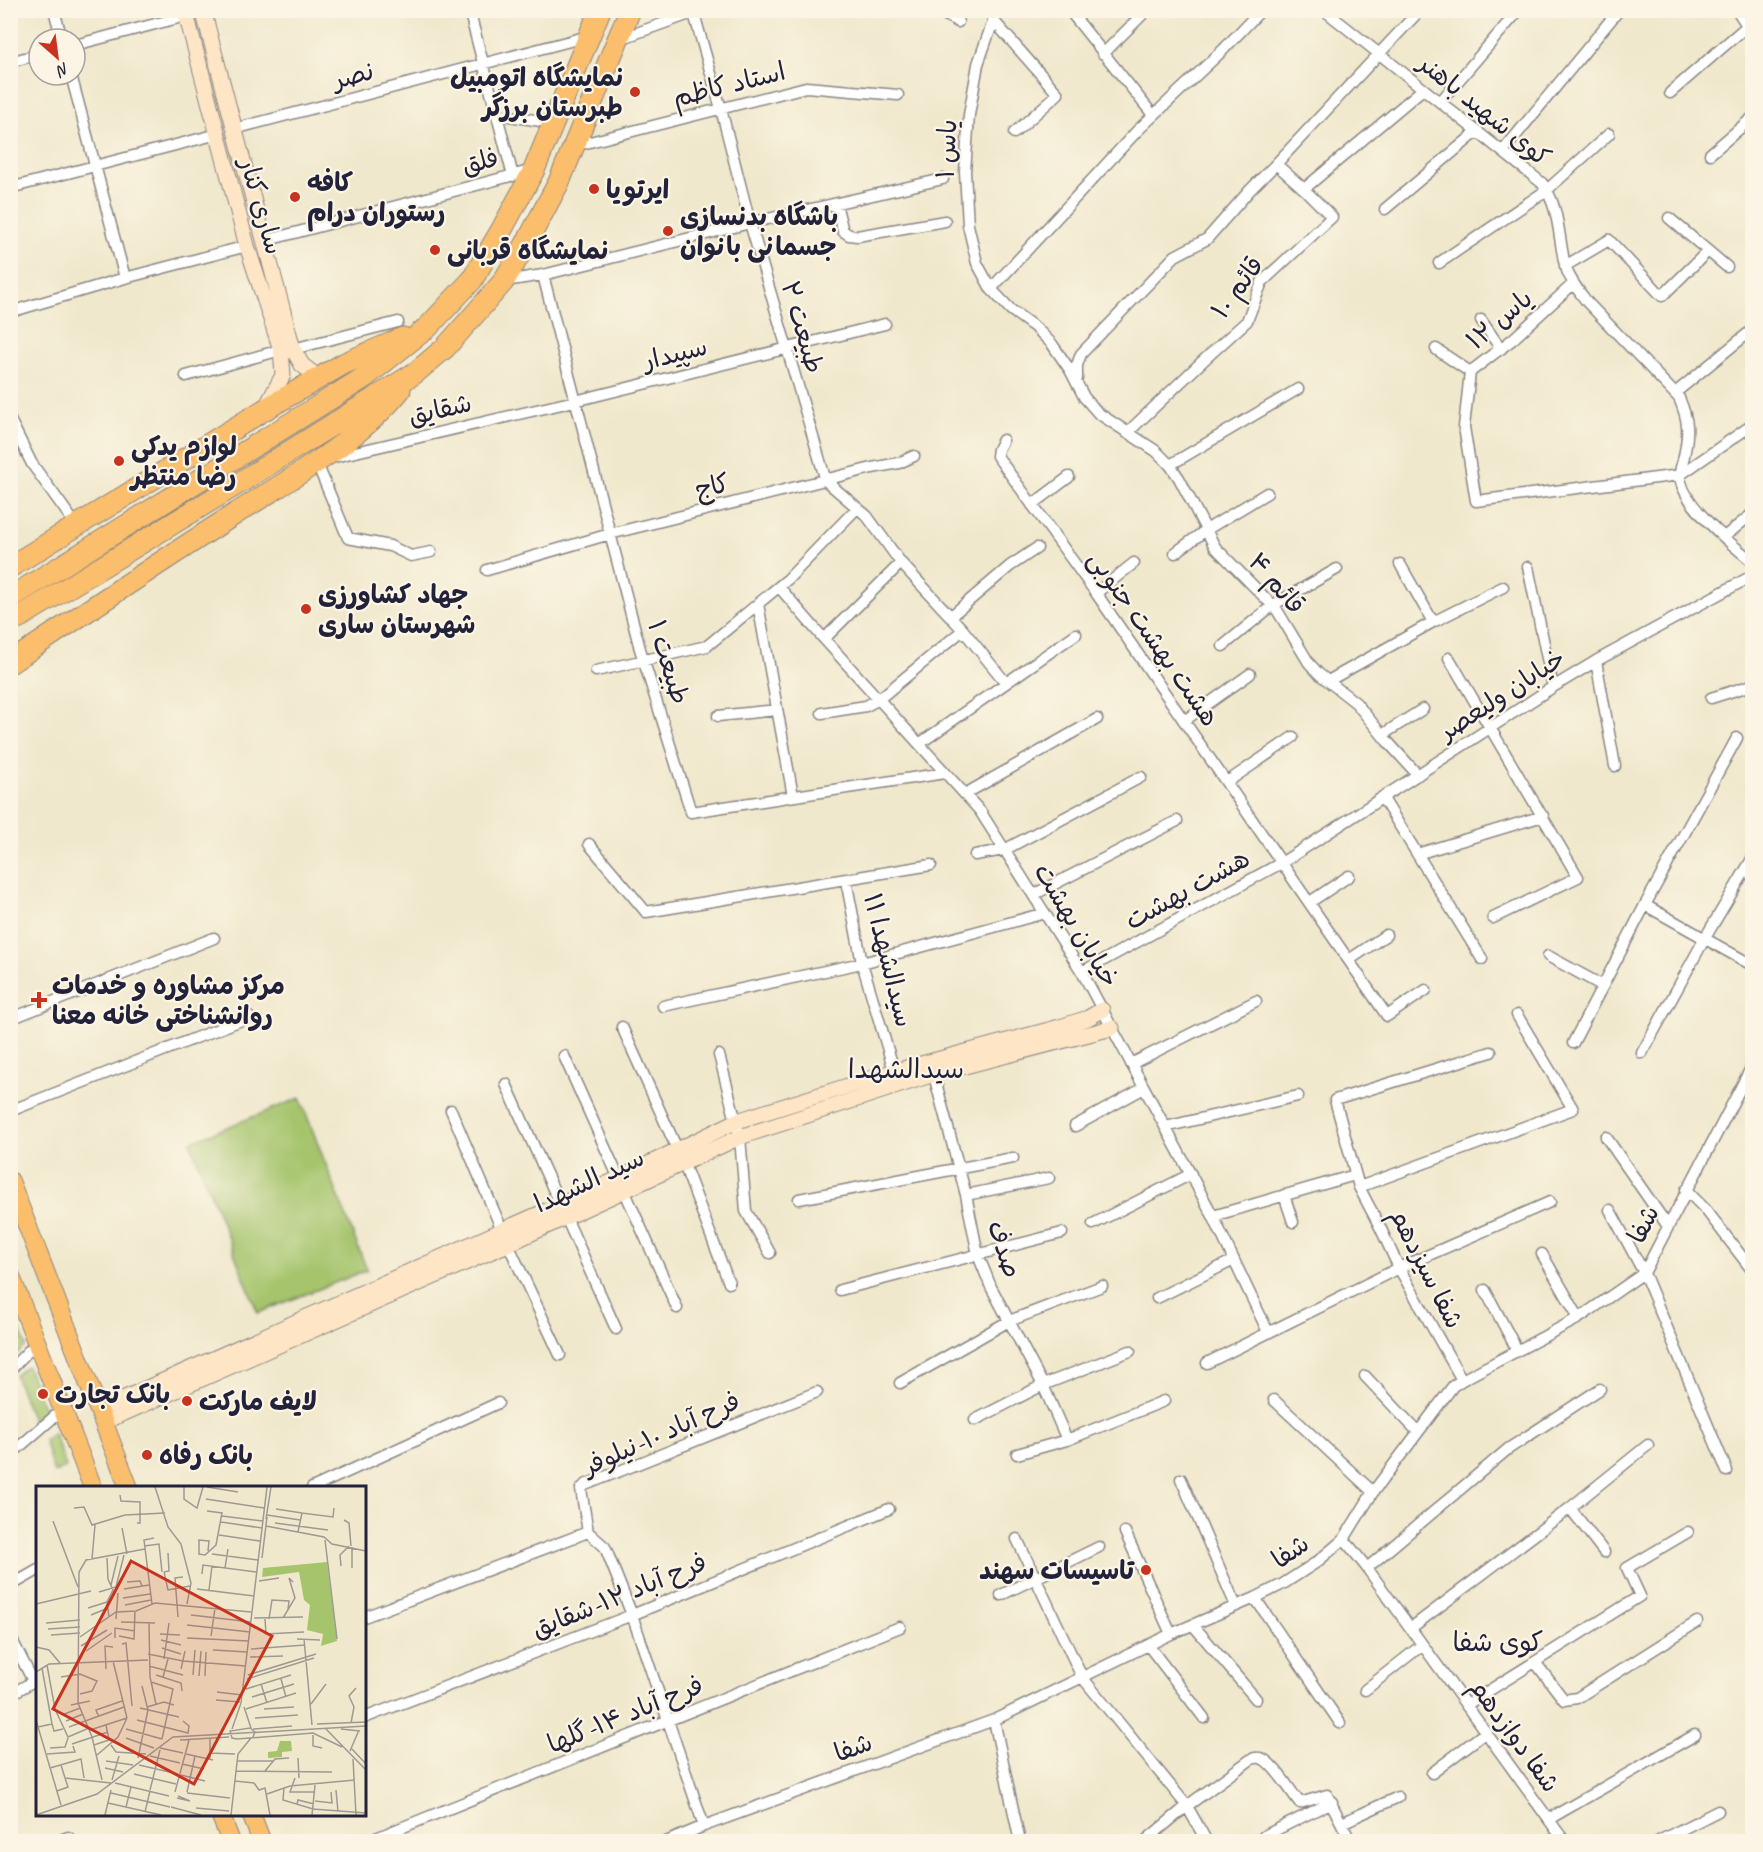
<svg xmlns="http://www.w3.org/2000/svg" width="1763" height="1852" viewBox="0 0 1763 1852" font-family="Caveat,'Playpen Sans Arabic',sans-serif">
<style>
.green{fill:#a5c46c;stroke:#647354;stroke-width:1.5}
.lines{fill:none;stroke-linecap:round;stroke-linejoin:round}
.street-casing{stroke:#898584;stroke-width:13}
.secondary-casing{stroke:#898584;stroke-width:17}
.primary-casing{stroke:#898584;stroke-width:20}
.highway-casing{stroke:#898584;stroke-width:23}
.street{stroke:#fff;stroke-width:10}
.secondary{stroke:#fde5c5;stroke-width:15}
.primary{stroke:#fabe6d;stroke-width:18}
.highway{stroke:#fabe6d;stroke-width:21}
.poi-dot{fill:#c8321e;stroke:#fcf5e5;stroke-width:2}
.labels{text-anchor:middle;stroke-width:4.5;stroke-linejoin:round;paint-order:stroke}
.street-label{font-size:26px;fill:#22223b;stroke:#fcf5e5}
.poi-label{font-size:26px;font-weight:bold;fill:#22223b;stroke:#fcf5e5;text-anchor:start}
.neighbourhood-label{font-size:27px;fill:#22223b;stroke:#fcf5e5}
.inset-road{fill:none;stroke:#9e9992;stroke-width:1.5}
.view{fill:#c8321e;fill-opacity:0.15;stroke:#c8321e;stroke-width:3}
.inset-edge{fill:none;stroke:#22223b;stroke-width:3}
</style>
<rect width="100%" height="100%" fill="#fcf5e5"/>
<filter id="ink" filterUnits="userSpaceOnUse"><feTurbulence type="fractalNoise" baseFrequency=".0167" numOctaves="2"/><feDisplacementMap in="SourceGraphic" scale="12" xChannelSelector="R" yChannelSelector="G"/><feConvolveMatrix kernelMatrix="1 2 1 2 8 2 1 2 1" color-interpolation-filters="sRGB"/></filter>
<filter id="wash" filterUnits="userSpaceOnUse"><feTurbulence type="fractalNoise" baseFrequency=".008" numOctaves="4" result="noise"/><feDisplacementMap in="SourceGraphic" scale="24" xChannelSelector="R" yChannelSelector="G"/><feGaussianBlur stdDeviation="1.35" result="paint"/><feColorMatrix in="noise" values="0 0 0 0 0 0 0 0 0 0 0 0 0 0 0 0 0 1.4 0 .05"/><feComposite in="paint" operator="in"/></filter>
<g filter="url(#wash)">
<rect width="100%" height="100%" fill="#f0e8cc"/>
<!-- green -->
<path class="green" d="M 300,1098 L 367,1270 L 258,1313 L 190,1142 Z
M 13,1312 L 26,1346 L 11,1360 L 11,1314 Z
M 27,1366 L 47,1416 L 34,1425 L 15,1375 Z
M 54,1433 L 66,1467 L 54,1473 L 44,1440 Z"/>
</g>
<g filter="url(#ink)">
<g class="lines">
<!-- street casing -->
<g class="street-casing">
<path id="street" d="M 54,10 L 62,39
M 469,10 L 513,176
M 693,10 L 721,109 L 750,223 L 826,481
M 937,10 L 958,22
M 997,10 L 978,64 L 969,115 L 965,172 L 968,225 L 977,263 L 991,289 L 1011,310 L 1037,329 L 1052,344 L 1070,370 L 1084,397 L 1098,413 L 1156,451 L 1170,465 L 1179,478 L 1215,547 L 1277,610 L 1309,663 L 1319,674 L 1356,703 L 1387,741 L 1418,775
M 1069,10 L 1153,115
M 1324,10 L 1542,183 C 1560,207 1558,237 1565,265 C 1569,279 1578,290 1587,302 L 1679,398 C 1689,421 1689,432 1684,456 C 1683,462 1680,468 1680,474 C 1679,502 1732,545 1752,561
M 1737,10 L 1752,33
M 993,20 L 1058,94 L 1014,133
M 620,39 L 698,11
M 75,45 L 186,16
M 1103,54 L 1147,10
M 10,62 L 39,54
M 71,75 L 125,278
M 1670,93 L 1747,26
M 1440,102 L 1519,10
M 497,114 L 553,123
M 234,129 L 589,36
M 574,146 L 806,87 L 898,95
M 1503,151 L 1619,10
M 1710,154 L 1752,118
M 1276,164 L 1420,10
M 10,188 L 218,134
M 1304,189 L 1423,89
M 836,204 L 843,231 L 849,235 L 857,236 L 945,221
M 1385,209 L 1478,131
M 1669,218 L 1727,267
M 264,241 L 533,170
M 1439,263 L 1547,190 L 1609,134
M 1565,266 L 1609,240 L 1662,296 L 1708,251
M 543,275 L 640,649 L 691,812 L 945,773
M 505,281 L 543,275 L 750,223 L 943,179
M 1573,284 L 1513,339 L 1470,372 L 1464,427 L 1476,501 L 1680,475 L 1752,425
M 991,289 L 1137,131 L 1223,50 L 1261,10
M 10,312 L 125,278 L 247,246
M 1481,320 L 1501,349
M 293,349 L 398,322
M 1436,349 L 1470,372
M 186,376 L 281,350
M 1077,379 L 1077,365 L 1081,354 L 1175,256 L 1207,239 L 1250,190 L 1276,164 L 1304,189 L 1332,217 L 1262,282 L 1247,321 L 1206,358 L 1127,433
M 1675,393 L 1752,330
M 10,420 L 32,464 L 76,525
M 1003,440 L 998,449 L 997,456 L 1096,593 L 1387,1016 L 1426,990
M 334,457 L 575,401 L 885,324
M 319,461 L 316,461 L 348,538 L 390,546 L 411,556 L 431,552
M 1170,465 L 1298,389
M 826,481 L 867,516 L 901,563 L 963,630 L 1006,683
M 1032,505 L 1069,477
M 1724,537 L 1752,514
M 1175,553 L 1206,530 L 1267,493
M 1400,564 L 1433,622
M 1528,567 L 1553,687
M 487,570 L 610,534 L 872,468 L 899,463 L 914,456
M 779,587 L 824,639 L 980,811 L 1082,972 L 1213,1216 L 1268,1332
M 1096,593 L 1134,563
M 758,604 L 793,796
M 950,617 L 1010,566 L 1037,548
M 824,639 L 901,563
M 1223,646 L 1273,605 L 1337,569
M 1449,658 L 1578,877 L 1493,918
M 1596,661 L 1615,766
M 596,671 L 707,646 L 788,579 L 857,508
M 1328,681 L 1433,622 L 1503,587
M 1711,698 L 1752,685
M 822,713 L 866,706 L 879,699 L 963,630
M 718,716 L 777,710
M 1184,721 L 1250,674
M 1382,735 L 1423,709
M 919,744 L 1076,634
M 1227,782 L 1293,737
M 965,794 L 1097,719
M 1382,797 L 1482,959
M 589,844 L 646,912 L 931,865
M 1417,854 L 1543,816
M 975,855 L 1004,850 L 1141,777
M 846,880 L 862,963 L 896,1077
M 1033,895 L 1177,821
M 1310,902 L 1349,876
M 1645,905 L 1752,965
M 1548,956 L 1603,986
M 1349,960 L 1386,935
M 1082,972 L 1283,862 L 1553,687 L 1596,661 L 1752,576
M 663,1006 L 862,963 L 1045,913
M 10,1019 L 214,938
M 622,1027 L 678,1151
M 1573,1043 L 1645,905 L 1737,738
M 1642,1053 L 1705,938 L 1752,859
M 719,1055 L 740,1137 L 746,1211 L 770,1253
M 564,1056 L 677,1308
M 1131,1064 L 1256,1001
M 932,1068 L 966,1195 L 978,1255 L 991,1287 L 1043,1385 L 1067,1440
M 506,1084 L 616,1329
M 451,1110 L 508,1244 L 560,1355
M 10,1111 L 249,1017
M 1075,1126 L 1144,1088
M 1165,1127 L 1298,1096
M 1606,1137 L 1667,1225
M 683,1162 L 729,1283
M 1359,1187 L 1573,1109 L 1517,1015
M 1686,1190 L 1706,1210 L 1752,1270
M 966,1195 L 1049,1178
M 1284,1195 L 1293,1222
M 799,1199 L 1013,1158
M 1610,1210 L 1644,1273 L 1727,1471
M 1213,1216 L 1355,1175
M 1093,1224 L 1191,1174
M 1542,1254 L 1579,1318
M 840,1290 L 1062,1233
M 1485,1290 L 1517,1350
M 1157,1298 L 1234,1260
M 1207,1363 L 1399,1268 L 1550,1202
M 10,1370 L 37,1342
M 1365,1376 L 1418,1432
M 1462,1380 L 1399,1268 L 1380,1227 L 1359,1187 L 1335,1100 L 1491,1052
M 900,1383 L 1009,1321 L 1102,1286
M 1274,1400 L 1373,1492
M 975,1420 L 1043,1385 L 1130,1351
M 1017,1454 L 1067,1440 L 1164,1401
M 10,1455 L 63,1409
M 1181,1479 L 1236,1606
M 312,1488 L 498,1403
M 1570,1508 L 1604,1552
M 588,1532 L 605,1547 L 632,1615 L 704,1826
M 1125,1532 L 1171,1634
M 1017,1539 L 1082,1677 L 1187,1806 L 1207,1842
M 1344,1539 L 1367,1568 L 1565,1842
M 1367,1568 L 1508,1449 L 1600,1389
M 10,1586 L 38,1570
M 1001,1595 L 1099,1547
M 1255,1598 L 1340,1723
M 364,1617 L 588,1532 L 581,1489 L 585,1485 L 817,1392
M 1193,1625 L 1256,1699
M 1411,1628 L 1570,1508 L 1648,1445
M 10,1636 L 33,1681
M 1148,1645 L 1204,1718
M 1535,1662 L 1564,1700 L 1577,1698 L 1697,1622
M 1365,1690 L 1422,1645
M 10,1695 L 37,1679
M 1466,1705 L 1640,1596 L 1627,1568 L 1688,1532
M 364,1718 L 632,1615 L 889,1509
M 994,1720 L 1020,1842
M 1432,1773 L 1486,1732
M 1549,1819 L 1695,1735
M 1342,1823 L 1398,1797
M 1264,1836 L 1332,1802
M 56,1842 L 68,1837 L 73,1842
M 366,1842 L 900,1627
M 666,1842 L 704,1826 L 994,1720 L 1171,1634 L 1255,1598 L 1283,1584 L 1317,1562 L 1344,1539 L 1373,1492 L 1453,1386 L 1462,1380 L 1579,1318 L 1644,1273 L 1752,1066
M 1144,1842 L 1187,1806 L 1250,1760 C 1254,1758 1255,1757 1260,1758 C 1272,1760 1291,1792 1300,1803 L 1327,1795 L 1351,1842
M 1548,1842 L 1561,1836
M 1657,1842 L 1718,1811"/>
</g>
<!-- secondary casing -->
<g class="secondary-casing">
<path id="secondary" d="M 185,10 L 247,246 L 281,350 L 283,375 L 265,409
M 203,10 L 293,349 L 302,365 L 319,378
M 100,1409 L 620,1178 L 737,1121 L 895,1071 L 1060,1027 L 1088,1018 L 1102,1010
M 104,1422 L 508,1244 L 740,1137 L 934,1074 L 1112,1028"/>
</g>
<!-- primary casing -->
<g class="primary-casing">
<path id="primary" d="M 10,1181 L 129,1488
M 10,1274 L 93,1488
M 220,1814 L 231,1842
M 251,1814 L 262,1842"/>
</g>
<!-- highway casing -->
<g class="highway-casing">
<path id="highway" d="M 10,567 L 264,410 L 345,363 L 403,338
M 10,598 L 365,377 L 428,327 L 472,280 L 502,229 L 534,170 L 600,10
M 10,623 L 244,480 L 415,373 L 445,348 L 503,282 L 526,244 L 559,182 L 630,10
M 10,663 C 84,613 157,564 232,516 C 289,479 357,443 400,390"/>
</g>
<!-- street -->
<use href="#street" class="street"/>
<!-- secondary -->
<use href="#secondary" class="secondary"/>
<!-- primary -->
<use href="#primary" class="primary"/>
<!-- highway -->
<use href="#highway" class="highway"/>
</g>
</g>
<!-- markers -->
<g class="poi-dot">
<circle cx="635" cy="92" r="6"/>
<circle cx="594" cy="189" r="6"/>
<circle cx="295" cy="197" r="6"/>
<circle cx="668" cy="231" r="6"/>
<circle cx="435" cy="250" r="6"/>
<circle cx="119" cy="461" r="6"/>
<circle cx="306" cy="609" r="6"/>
<path d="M36 991h6v6h6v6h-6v6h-6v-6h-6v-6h6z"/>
<circle cx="43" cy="1394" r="6"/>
<circle cx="187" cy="1401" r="6"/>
<circle cx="147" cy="1455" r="6"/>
<circle cx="1146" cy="1570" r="6"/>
</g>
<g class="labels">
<!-- street labels -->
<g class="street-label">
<text transform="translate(353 75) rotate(-15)" y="9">نصر</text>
<text transform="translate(729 84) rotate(-14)" y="9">استاد کاظم</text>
<text transform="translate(1485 110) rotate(39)" y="9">کوی شهید باهنر</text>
<text transform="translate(946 149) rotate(-87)" y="9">یاس ۱</text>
<text transform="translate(480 161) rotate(-15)" y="9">فلق</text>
<text transform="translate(262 206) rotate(74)" y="9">ساری کنار</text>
<text transform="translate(1237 287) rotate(-54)" y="9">قائم ۱۰</text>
<text transform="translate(1499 319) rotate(-40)" y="9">یاس ۱۲</text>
<text transform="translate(803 327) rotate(74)" y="9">طبیعت ۲</text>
<text transform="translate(675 353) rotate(-14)" y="9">سپیدار</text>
<text transform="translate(440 409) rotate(-13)" y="9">شقایق</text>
<text transform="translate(712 486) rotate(-14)" y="9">کاج</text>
<text transform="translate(1277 583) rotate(49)" y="9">قائم ۴</text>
<text transform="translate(1154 638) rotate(55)" y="9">هشت بهشت جنوبی</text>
<text transform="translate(669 662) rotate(73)" y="9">طبیعت ۱</text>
<text transform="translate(1502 694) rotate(-33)" y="9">خیابان ولیعصر</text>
<text transform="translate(1187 889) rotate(-29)" y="9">هشت بهشت</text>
<text transform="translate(1077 925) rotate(59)" y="9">خیابان بهشت</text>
<text transform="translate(889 960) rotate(76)" y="9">سیدالشهدا ۱۱</text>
<text transform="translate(589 1180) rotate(-25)" y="9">سید الشهدا</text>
<text transform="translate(1643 1224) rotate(-63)" y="9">شفا</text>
<text transform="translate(1005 1249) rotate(72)" y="9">صدف</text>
<text transform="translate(1427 1268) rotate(63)" y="9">شفا سیزدهم</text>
<text transform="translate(661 1433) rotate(-24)" y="9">فرح آباد ۱۰-نیلوفر</text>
<text transform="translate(1290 1551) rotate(-35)" y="9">شفا</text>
<text transform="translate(619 1595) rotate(-22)" y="9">فرح آباد ۱۲-شقایق</text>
<text transform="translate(625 1714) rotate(-22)" y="9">فرح آباد ۱۴-گلها</text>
<text transform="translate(1515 1735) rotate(54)" y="9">شفا دوازدهم</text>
<text transform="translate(853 1747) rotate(-20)" y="9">شفا</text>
</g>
<!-- poi labels -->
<g class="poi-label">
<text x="623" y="86" text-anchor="end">نمایشگاه اتومبیل<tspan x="623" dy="30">طبرستان برزگر</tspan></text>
<text x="307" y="191">کافه<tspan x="307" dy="30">رستوران درام</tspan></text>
<text x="606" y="198">ایرتویا</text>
<text x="680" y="225">باشگاه بدنسازی<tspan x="680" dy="30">جسمانی بانوان</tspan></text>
<text x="447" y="259">نمایشگاه قربانی</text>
<text x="131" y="455">لوازم یدکی<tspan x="131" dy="30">رضا منتظر</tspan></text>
<text x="318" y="603">جهاد کشاورزی<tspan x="318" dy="30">شهرستان ساری</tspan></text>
<text x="52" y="994">مرکز مشاوره و خدمات<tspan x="52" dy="30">روانشناختی خانه معنا</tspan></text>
<text x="55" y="1403">بانک تجارت</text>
<text x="199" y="1410">لایف مارکت</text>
<text x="159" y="1464">بانک رفاه</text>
<text x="1134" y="1579" text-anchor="end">تاسیسات سهند</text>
</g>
<!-- neighbourhood labels -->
<g class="neighbourhood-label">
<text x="906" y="1078">سیدالشهدا</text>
<text x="1498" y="1651">کوی شفا</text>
</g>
</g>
<!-- overview -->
<g transform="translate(36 1486)">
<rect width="330" height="330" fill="#f0e8cc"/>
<path d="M 291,76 L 301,155 L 285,160 L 287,148 L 271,144 L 274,119 L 268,114 L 263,86 L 226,91 L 227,82 ZM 244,255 L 255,255 L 256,265 L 246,266 L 246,271 L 232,272 L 232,266 L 241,265 Z" fill="#a5c46c"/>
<path class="inset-road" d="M 119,1 L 132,41 L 145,58 L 155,97 L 151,118M 148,1 L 148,13 L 161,22 L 167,1M 171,1 L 202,6M 84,9 L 85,15 L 104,16 L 104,37 L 101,37M 170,13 L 228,22M 38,22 L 48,21 L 56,39 L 89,29 L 129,27M 240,23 L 266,27M 171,25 L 186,27 L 180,59 L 169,69 L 163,68 L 163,54 L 173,55 L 172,65M 231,29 L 264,34M 186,30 L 227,35M 230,33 L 235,1M 308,34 L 313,37 L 315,60M 17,35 L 42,101M 185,36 L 226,42M 239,37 L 292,44M 230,40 L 288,51 L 296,58 L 330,65M 86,42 L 91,68M 262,46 L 266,27 L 297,31 L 298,22M 183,49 L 224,55M 289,54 L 301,153M 108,60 L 123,58 L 126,86M 176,68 L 222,74M 71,72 L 72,93 L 77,104 L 71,116 L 73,131M 226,72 L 231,31M 56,73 L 59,39M 305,80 L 304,69 L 313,60M 189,82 L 192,63M 316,82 L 316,61M 128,86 L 132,104 L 154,100M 128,86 L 133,85 L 132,67M 166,88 L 167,79 L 220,86M 223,95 L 243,92M 91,96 L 104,95 L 106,100M 75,99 L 82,70M 88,103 L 113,99M 161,103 L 218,110M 173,104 L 176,80M 63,106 L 80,101 L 88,69M 87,112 L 114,108M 0,118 L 55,105M 116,118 L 108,54 L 118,52M 89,119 L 115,114M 52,122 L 71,116M 55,129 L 72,122M 155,129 L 215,136M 142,131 L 139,92 L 147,91M 218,132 L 267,131M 247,132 L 259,112 L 253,92 L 257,96M 80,133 L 82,107M 229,133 L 230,148 L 268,146M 233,133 L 236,114 L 253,115 L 252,123M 85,136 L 119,137M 10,137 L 44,134M 113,137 L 114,191 L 120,218M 151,139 L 214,146M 12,143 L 44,141M 124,148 L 144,149M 15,149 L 44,147M 83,150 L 98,153 L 99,125M 175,150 L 179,122M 44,151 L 80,126 L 100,125 L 119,117 L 215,126M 79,152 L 79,142 L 99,145M 151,152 L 213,155M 261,153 L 284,154M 268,153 L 276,239M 125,154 L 145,159M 86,158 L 90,157 L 96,220M 45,160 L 71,144M 0,161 L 13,164 L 24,177M 126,162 L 145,168M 215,163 L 269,159M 177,164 L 211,166M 50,165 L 76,147M 112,168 L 147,175 L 210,180M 214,171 L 247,170M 128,173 L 133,137M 77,175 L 91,232M 11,179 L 19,223 L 32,251 L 53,242M 113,180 L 147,189M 6,182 L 16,238M 70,183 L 69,160 L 77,161M 145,183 L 149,165M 0,186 L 13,178 L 112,174M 120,189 L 145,197 L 146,205M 157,189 L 159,164M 212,189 L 280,168M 163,190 L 165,165M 169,190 L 170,166M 25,191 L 44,188 L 61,195 L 56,205 L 44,208M 127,191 L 132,173M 211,193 L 278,172M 245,193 L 250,211M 115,196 L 137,203 L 126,253M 225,198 L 231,217M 210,203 L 255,189M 181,206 L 206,209M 216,211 L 258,198M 180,214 L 204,216M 86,215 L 60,224 L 61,227 L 63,230 L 88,221M 205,217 L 231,1M 275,218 L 290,198M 35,219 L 54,215M 111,221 L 128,216 L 138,219M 208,221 L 215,242M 104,222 L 143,231M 210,223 L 260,207M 228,223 L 258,221M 26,229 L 44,222M 219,232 L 262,229M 0,234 L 25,319M 101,234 L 152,247 L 153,240 L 147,235M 30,235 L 47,228M 315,237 L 318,221 L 313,210 L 320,202M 281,238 L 330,236M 2,241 L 16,238 L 18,245 L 27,243M 33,241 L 63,230M 289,242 L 330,284M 90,243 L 126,253M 196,243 L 205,217M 217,243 L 256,240M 305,243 L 324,245M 54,244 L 91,232M 277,249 L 277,260 L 286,262M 217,251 L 219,246 L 214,242 L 194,245 L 196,252 L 201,253 L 277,247 L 306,261M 90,252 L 118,262M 144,254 L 193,251M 36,258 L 72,246M 58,259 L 73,254 L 70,239M 75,259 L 80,266 L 110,268M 14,262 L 29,261 L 32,252M 124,262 L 147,267M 316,263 L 330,278M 314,265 L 323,244M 174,267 L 199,268M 11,268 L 39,266 L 37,260M 150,268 L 177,274M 61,269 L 82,251 L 91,232M 114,270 L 144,277M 102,272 L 112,224 L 106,200M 262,272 L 263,292M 174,273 L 174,252M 317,273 L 320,329M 70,275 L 97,279M 201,275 L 237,275M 146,278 L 168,283M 25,279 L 29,292 L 75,297M 103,279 L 142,288M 14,282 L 45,273 L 48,292M 69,282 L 87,286M 200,285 L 296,286M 229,285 L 239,273 L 253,272M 98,288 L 140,298M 145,289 L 169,295M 259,292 L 254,306 L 279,306M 66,294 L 56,251 L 42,217 L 43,86 L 50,74 L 109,63M 76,294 L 83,270M 199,295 L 218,297 L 223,304 L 229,302 L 234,329M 79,297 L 133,310M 248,302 L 247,314 L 277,323 L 330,327M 114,304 L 124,264M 300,304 L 302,326M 21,305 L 32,301 L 29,292M 139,306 L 153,254M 151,306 L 159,270M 75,307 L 134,321M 151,307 L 194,312M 231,308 L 254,300 L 319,294M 141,312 L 154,315 L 142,310M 279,315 L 296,317 L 295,306M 72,317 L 125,329M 261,318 L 262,314 L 278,318M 90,321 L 95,301M 135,321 L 165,329M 160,322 L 193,325M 109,326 L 114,305M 0,329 L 61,308 L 137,251 L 330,240M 69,329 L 75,304M 195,329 L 202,268 L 215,252M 276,329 L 279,299"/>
<path class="view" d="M 95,75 L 236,150 L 158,298 L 17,223 Z"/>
<rect width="330" height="330" class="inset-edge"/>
</g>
<!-- margin -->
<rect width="1763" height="1852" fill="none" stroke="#fcf5e5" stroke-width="36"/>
<!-- north arrow -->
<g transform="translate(57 57) rotate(152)"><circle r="28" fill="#fcf5e5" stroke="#a5a1a1" stroke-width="1.5"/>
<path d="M0-4.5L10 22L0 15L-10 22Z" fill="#c8321e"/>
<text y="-9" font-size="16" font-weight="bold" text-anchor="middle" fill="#22223b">N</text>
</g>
</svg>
